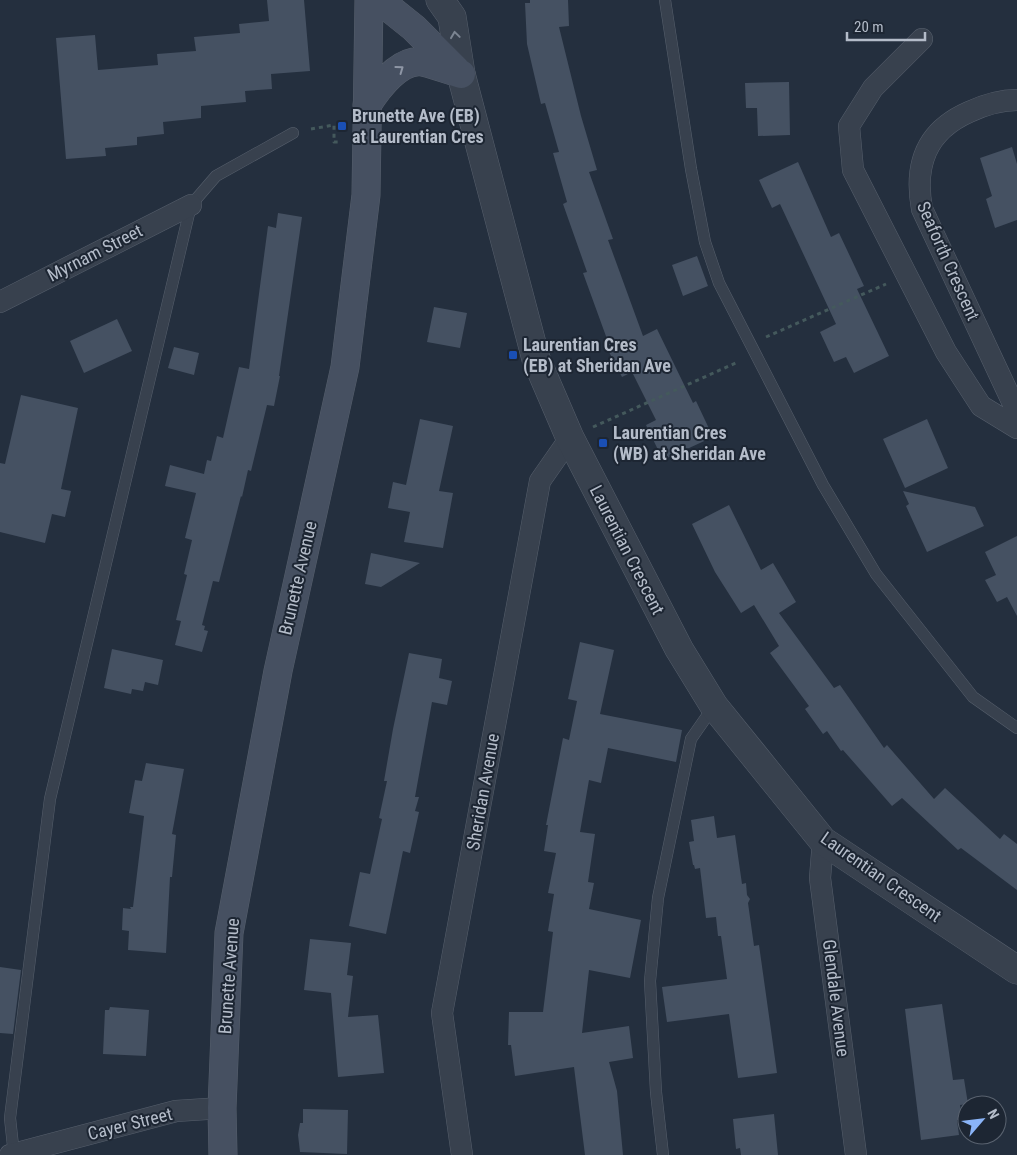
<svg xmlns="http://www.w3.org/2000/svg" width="1017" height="1155" viewBox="0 0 1017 1155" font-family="'Roboto Condensed',sans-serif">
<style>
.building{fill:#455162}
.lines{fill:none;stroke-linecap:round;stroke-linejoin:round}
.service-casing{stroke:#565f6c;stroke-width:12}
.minor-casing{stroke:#565f6c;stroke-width:22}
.tertiary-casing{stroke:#565f6c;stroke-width:29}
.secondary-casing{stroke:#565f6c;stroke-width:29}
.path{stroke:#44595c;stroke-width:3;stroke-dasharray:4 4;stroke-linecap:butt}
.service{stroke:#38414e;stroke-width:11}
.minor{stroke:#38414e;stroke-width:21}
.tertiary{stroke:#38414e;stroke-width:28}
.secondary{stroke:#465061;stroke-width:28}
.oneway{stroke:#7c8592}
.oneway2{stroke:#8e96a5}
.transit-dot{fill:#1a4fb4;stroke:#1d2633;stroke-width:2}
.labels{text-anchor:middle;stroke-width:4;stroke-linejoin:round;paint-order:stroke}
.poi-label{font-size:18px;font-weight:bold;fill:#b4bcc9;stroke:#1d2633;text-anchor:start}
.street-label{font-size:18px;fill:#b4bcc9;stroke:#1d2633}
</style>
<rect width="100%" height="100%" fill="#242f3e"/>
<!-- building -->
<path class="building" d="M 267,0 L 304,0 L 310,71 L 271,74 L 272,89 L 245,91 L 246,102 L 201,106 L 201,118 L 163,122 L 164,134 L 137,137 L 137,145 L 105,148 L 106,156 L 66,159 L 56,38 L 95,35 L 98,70 L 158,65 L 157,54 L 196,51 L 194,37 L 240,33 L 239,24 L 269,21 Z
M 530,0 L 568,0 L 569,26 L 559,27 L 581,116 L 597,170 L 589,172 L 613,239 L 608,240 L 643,336 L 657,329 L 693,403 L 696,401 L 713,437 L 663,460 L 646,425 L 656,420 L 632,372 L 622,377 L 609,352 L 611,350 L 583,273 L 587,272 L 563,204 L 567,202 L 553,153 L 559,152 L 545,103 L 541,104 L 527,44 L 525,3 L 530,3 Z
M 789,82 L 790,135 L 758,136 L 757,108 L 746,108 L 745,83 Z
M 1012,147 L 1017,164 L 1017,220 L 995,228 L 986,199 L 992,196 L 980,158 Z
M 798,162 L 831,237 L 839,233 L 864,286 L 857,289 L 889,356 L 854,373 L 846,357 L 834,362 L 820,332 L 836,324 L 780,204 L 772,208 L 759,180 Z
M 278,213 L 302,217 L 279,376 L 280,376 L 274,406 L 267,405 L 251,471 L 248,470 L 242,497 L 241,496 L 219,582 L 213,581 L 202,625 L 205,626 L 204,630 L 208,631 L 202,652 L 175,645 L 181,621 L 176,620 L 187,575 L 184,574 L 192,540 L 185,538 L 196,493 L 165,486 L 170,465 L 204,474 L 207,460 L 211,461 L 217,436 L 223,438 L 239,367 L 249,369 L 268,226 L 276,228 Z
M 697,256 L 708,286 L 683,296 L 672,265 Z
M 434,307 L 467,313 L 460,348 L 427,342 Z
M 117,319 L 132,351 L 84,373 L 70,341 Z
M 174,347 L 199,353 L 194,375 L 168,368 Z
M 21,395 L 78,408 L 61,489 L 71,491 L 65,517 L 52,514 L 45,543 L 0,532 L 0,463 L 5,464 Z
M 420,419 L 453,426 L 439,491 L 453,493 L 443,548 L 404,542 L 410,512 L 388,508 L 393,482 L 406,485 Z
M 927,419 L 948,468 L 905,488 L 883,439 Z
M 903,491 L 975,507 L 984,526 L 927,552 L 906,506 L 909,504 Z
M 729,505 L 761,570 L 773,563 L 796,602 L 779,613 L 834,688 L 840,685 L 884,748 L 887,745 L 934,799 L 945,788 L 1000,839 L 1004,834 L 1017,844 L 1017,890 L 961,848 L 958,850 L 902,798 L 892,806 L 843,750 L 841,751 L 827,731 L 823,734 L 805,709 L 809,706 L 770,653 L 779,646 L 754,605 L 741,613 L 715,572 L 692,524 Z
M 1017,536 L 1017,616 L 1007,597 L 997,602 L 985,580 L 996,575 L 985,552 Z
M 371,553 L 420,563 L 381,587 L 365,584 Z
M 580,642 L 614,650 L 600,714 L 682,730 L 676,762 L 608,748 L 601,783 L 589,780 L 580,832 L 595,834 L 588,882 L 594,883 L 589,909 L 641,920 L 630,978 L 589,970 L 582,1033 L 629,1026 L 633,1058 L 609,1062 L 617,1091 L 623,1155 L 585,1155 L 574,1067 L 515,1076 L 511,1045 L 508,1045 L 509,1012 L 543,1012 L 553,932 L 548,931 L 554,894 L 548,893 L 556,853 L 544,851 L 548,825 L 546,825 L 563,738 L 569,740 L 577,701 L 568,699 Z
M 112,649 L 163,660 L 158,685 L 145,682 L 143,691 L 132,689 L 131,694 L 104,688 Z
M 409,653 L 442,659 L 439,678 L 452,681 L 447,705 L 432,702 L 415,797 L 419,797 L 415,811 L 419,812 L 410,853 L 403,851 L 386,934 L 349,926 L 360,872 L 370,874 L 382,819 L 379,818 L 387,781 L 384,781 L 393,729 Z
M 146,763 L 184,769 L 172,834 L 176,835 L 172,877 L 170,877 L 166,953 L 128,950 L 129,931 L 122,930 L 123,908 L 131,909 L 130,907 L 133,907 L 144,816 L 129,813 L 135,780 L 142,781 Z
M 714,816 L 717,838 L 735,835 L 742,884 L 746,883 L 747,895 L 750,899 L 748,903 L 754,946 L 759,945 L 777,1073 L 738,1078 L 729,1014 L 667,1022 L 662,987 L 727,979 L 721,936 L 718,936 L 716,917 L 706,918 L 700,868 L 695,869 L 694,865 L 693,865 L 689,842 L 694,841 L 691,820 Z
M 310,939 L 351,943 L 347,975 L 353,976 L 348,1017 L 378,1015 L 384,1073 L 338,1077 L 331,993 L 304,990 Z
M 0,967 L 21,970 L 13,1034 L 0,1033 Z
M 942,1004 L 953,1080 L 964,1079 L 968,1104 L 960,1105 L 962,1119 L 957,1120 L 959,1135 L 921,1140 L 905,1009 Z
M 110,1007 L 149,1010 L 146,1056 L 103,1054 L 105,1010 L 109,1010 Z
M 303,1109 L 348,1110 L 347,1154 L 300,1152 L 298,1135 L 300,1123 L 303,1123 Z
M 774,1114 L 778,1155 L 741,1155 L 740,1148 L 736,1149 L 733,1119 Z"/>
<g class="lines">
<!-- service casing -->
<g class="service-casing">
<path id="service" d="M 665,0 L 691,169 L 705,242 L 719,283 L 823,485 L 876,574 L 973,697 L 1017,728
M 14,1155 L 10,1118 L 50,799 L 191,205 L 216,176 L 293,133
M 663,1155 L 656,1092 L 650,981 L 658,898 L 691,739 L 714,706"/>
</g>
<!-- minor casing -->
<g class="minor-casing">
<path id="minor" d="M 922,39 L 873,88 L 849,126 L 853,170 L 946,352 L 981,406 L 1017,428
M 1017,100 C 1000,100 984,105 969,112 C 926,131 914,165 922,209 L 1017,412
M 0,302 L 191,205
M 823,841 L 820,878 L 856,1155
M 10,1155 L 176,1111 L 222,1108
M 462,1155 L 442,1013 L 540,481 L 570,438"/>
</g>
<!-- tertiary casing -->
<g class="tertiary-casing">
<path id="tertiary" d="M 440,0 L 452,17 L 461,74 L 536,359 L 570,438 L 679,649 L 714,706 L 823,841 L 1017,970"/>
</g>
<!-- secondary casing -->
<g class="secondary-casing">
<path id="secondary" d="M 379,0 L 414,28 L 456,70
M 367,105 C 378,88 400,58 423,62 C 436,65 449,70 461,74
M 223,1155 L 222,1108 L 229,933 L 278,671 L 345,367 L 366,195 L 369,0"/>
</g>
<!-- path -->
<path class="path" d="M 311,129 L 334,125 L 334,142 L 340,142
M 766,337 L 886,284
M 593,427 L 738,362"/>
<!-- service -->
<use href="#service" class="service"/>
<!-- minor -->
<use href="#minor" class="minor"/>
<!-- tertiary -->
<use href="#tertiary" class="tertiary"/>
<!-- secondary -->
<use href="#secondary" class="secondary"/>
</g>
<!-- one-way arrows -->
<defs><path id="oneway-chevron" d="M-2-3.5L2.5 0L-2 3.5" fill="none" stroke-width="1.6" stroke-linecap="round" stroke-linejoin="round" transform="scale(1.25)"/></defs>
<use class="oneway" href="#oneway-chevron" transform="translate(455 35) rotate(-98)"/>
<use class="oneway2" href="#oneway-chevron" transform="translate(400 69) rotate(-36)"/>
<!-- markers -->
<g class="transit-dot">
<rect x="337" y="121" width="10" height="10" rx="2.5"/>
<rect x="508" y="350" width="10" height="10" rx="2.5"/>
<rect x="598" y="438" width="10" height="10" rx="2.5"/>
</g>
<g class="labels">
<!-- poi labels -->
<g class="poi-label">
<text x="352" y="122">Brunette Ave (EB)<tspan x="352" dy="21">at Laurentian Cres</tspan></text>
<text x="523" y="351">Laurentian Cres<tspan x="523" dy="21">(EB) at Sheridan Ave</tspan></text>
<text x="613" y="439">Laurentian Cres<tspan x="613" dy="21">(WB) at Sheridan Ave</tspan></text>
</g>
<!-- street labels -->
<g class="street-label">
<text transform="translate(95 253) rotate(-27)" y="6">Myrnam Street</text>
<text transform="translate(948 261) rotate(66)" y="6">Seaforth Crescent</text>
<text transform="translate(627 550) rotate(63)" y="6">Laurentian Crescent</text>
<text transform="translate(298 578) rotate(-77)" y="6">Brunette Avenue</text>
<text transform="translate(483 792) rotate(-80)" y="6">Sheridan Avenue</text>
<text transform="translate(881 877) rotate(35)" y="6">Laurentian Crescent</text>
<text transform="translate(229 976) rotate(-86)" y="6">Brunette Avenue</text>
<text transform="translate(836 998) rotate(83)" y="6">Glendale Avenue</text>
<text transform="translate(130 1124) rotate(-14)" y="6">Cayer Street</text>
</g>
</g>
<!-- north arrow -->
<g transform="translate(982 1120) rotate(62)"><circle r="24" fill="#1d2633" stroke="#59626f"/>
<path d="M0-4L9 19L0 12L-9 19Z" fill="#8ab4f8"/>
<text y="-8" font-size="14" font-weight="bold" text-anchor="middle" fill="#b4bcc9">N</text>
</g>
<!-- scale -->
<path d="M847 32v8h78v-8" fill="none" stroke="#b4bcc9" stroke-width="2.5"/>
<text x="854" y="32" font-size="15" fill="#b4bcc9" stroke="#1d2633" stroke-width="4" paint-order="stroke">20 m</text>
</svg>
